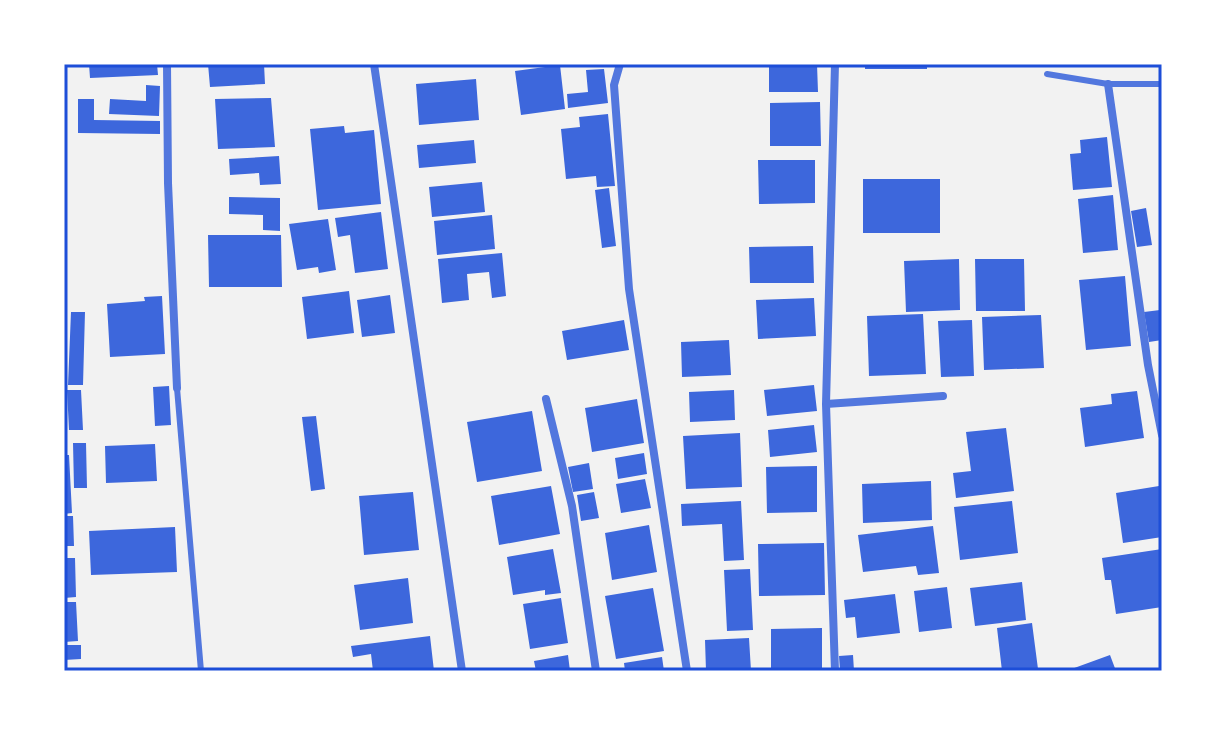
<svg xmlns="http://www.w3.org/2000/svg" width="1226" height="735" viewBox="0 0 1226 735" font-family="'Asap Condensed',sans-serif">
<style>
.building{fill:#3d67dc}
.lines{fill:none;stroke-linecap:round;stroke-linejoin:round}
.service{stroke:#5277de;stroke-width:6}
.minor{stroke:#5277de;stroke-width:8}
.neatline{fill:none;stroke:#1d4ed8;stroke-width:3}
</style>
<rect width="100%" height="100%" fill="#f2f2f2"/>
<!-- building -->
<path class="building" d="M 89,64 L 157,64 L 158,75 L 90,78 Z
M 208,64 L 264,64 L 265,84 L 210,87 Z
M 769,64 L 817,64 L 818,92 L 769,92 Z
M 865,64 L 927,64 L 927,69 L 865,69 Z
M 560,65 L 565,109 L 521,115 L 515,71 Z
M 604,69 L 608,103 L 568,108 L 567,94 L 588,92 L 586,70 Z
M 476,79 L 479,120 L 419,125 L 416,84 Z
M 146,85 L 160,86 L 159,116 L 109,114 L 110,99 L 146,101 Z
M 271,98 L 275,147 L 218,149 L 215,99 Z
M 78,99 L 94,99 L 94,120 L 160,121 L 160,134 L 78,133 Z
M 820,102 L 821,146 L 770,146 L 770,103 Z
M 608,114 L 615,186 L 597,187 L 596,176 L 566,179 L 561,129 L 580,127 L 579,117 Z
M 344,126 L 345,133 L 374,130 L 381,204 L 318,210 L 310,129 Z
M 1107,137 L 1112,187 L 1073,190 L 1070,154 L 1081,153 L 1080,140 Z
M 474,140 L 476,163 L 419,168 L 417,145 Z
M 279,156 L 281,184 L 260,185 L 259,173 L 230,175 L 229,159 Z
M 758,160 L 815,160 L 815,203 L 759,204 Z
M 863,179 L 940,179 L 940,233 L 863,233 Z
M 482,182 L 485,212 L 432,217 L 429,187 Z
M 609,188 L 616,246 L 602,248 L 595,190 Z
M 1113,195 L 1118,250 L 1083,253 L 1078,199 Z
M 229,197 L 280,198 L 280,231 L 263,230 L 263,215 L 229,214 Z
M 1146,208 L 1152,245 L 1137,247 L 1131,211 Z
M 381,212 L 388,269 L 355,273 L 350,235 L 338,237 L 335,218 Z
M 492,215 L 495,249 L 437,255 L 434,221 Z
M 328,219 L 336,270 L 319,273 L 318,267 L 297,270 L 289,224 Z
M 208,235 L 281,235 L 282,287 L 209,287 Z
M 813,246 L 814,283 L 750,283 L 749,247 Z
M 502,253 L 506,296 L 492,298 L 489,272 L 467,274 L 469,300 L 442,303 L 438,259 Z
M 959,259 L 960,310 L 906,312 L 904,261 Z
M 975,259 L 1024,259 L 1025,311 L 976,311 Z
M 1125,276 L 1131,346 L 1086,350 L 1079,280 Z
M 349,291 L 354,333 L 307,339 L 302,297 Z
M 390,295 L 395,333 L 362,337 L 357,300 Z
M 162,296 L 165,354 L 110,357 L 107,304 L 145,301 L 144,297 Z
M 814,298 L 816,336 L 758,339 L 756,300 Z
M 1160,310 L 1162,340 L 1149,342 L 1144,312 Z
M 71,312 L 85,312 L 83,385 L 68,385 Z
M 923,314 L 926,374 L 869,376 L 867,316 Z
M 1041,315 L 1044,368 L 984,370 L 982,317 Z
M 624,320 L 629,350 L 567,360 L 562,331 Z
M 972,320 L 974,376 L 941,377 L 938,321 Z
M 729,340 L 731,375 L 682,377 L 681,342 Z
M 814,385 L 817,411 L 767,416 L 764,390 Z
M 169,386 L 171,425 L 155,426 L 153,387 Z
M 67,390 L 81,390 L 83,430 L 69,430 Z
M 734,390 L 735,420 L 690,422 L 689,392 Z
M 1137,391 L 1144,438 L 1085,447 L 1080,408 L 1112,404 L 1111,394 Z
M 637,399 L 644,443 L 592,452 L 585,408 Z
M 532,411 L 542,471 L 477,482 L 467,422 Z
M 316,416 L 325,489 L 311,491 L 302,417 Z
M 814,425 L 817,452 L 770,457 L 768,430 Z
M 1006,428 L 1014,491 L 956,498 L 953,473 L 971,471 L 966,432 Z
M 740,433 L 742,487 L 686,489 L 683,436 Z
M 73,443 L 86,443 L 87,488 L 74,488 Z
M 155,444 L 157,481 L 106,483 L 105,446 Z
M 644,453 L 647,474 L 618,479 L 615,458 Z
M 64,455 L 69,455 L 72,513 L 64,514 Z
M 589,463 L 593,489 L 573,492 L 568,467 Z
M 817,466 L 817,512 L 767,513 L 766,467 Z
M 645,479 L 651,508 L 621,513 L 616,484 Z
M 931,481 L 932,520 L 863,523 L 862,484 Z
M 551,486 L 560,534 L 499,545 L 491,496 Z
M 1159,486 L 1162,537 L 1123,543 L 1116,493 Z
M 413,492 L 419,550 L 364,555 L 359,496 Z
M 594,492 L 599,518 L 581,521 L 577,495 Z
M 741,501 L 744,560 L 724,561 L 722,524 L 682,526 L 681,504 Z
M 1012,501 L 1018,553 L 960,560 L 954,507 Z
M 64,516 L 73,516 L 74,546 L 64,546 Z
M 649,525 L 657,572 L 612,580 L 605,533 Z
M 933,526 L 939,573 L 918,575 L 916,566 L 863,572 L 858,535 Z
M 175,527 L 177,572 L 91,575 L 89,531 Z
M 824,543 L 825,595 L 759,596 L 758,544 Z
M 553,549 L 561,593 L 545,595 L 545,590 L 513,595 L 507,557 Z
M 1162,549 L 1162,607 L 1116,614 L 1111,580 L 1105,580 L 1102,558 Z
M 64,558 L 75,558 L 76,597 L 64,598 Z
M 750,569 L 753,630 L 727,631 L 724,570 Z
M 408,578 L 413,623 L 360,630 L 354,585 Z
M 1022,582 L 1026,620 L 975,626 L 970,588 Z
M 947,587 L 952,628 L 919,632 L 914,591 Z
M 653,588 L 664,651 L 616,659 L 605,596 Z
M 895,594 L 900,633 L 857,638 L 855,617 L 846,618 L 844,600 Z
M 561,598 L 568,643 L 530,649 L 523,604 Z
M 64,602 L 76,602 L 78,641 L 64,642 Z
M 1032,623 L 1038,669 L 1002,671 L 997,628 Z
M 822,628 L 822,671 L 771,671 L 771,629 Z
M 430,636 L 434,671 L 373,671 L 371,654 L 353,657 L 351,646 Z
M 749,638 L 751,671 L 706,671 L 705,640 Z
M 64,645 L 81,645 L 81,659 L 64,660 Z
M 568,655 L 570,671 L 536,671 L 534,661 Z
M 853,655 L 854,671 L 840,671 L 839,656 Z
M 1110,655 L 1116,671 L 1066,671 Z
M 662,657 L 664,671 L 625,671 L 624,663 Z"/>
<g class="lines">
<!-- service -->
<path class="service" d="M 1047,74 L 1108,84 L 1162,84
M 177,388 L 201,671"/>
<!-- minor -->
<path class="minor" d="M 167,64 L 168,183 L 177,388
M 374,64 L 462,671
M 620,64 L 614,85 L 629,289 L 687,671
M 1108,84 L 1148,365 L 1162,435
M 546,399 L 572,506 L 596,671
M 826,404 L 943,396
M 835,671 L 826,404 L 835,64"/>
</g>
<!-- border -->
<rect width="1226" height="735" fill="none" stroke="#ffffff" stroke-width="132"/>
<rect x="66" y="66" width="1094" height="603" class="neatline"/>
</svg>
